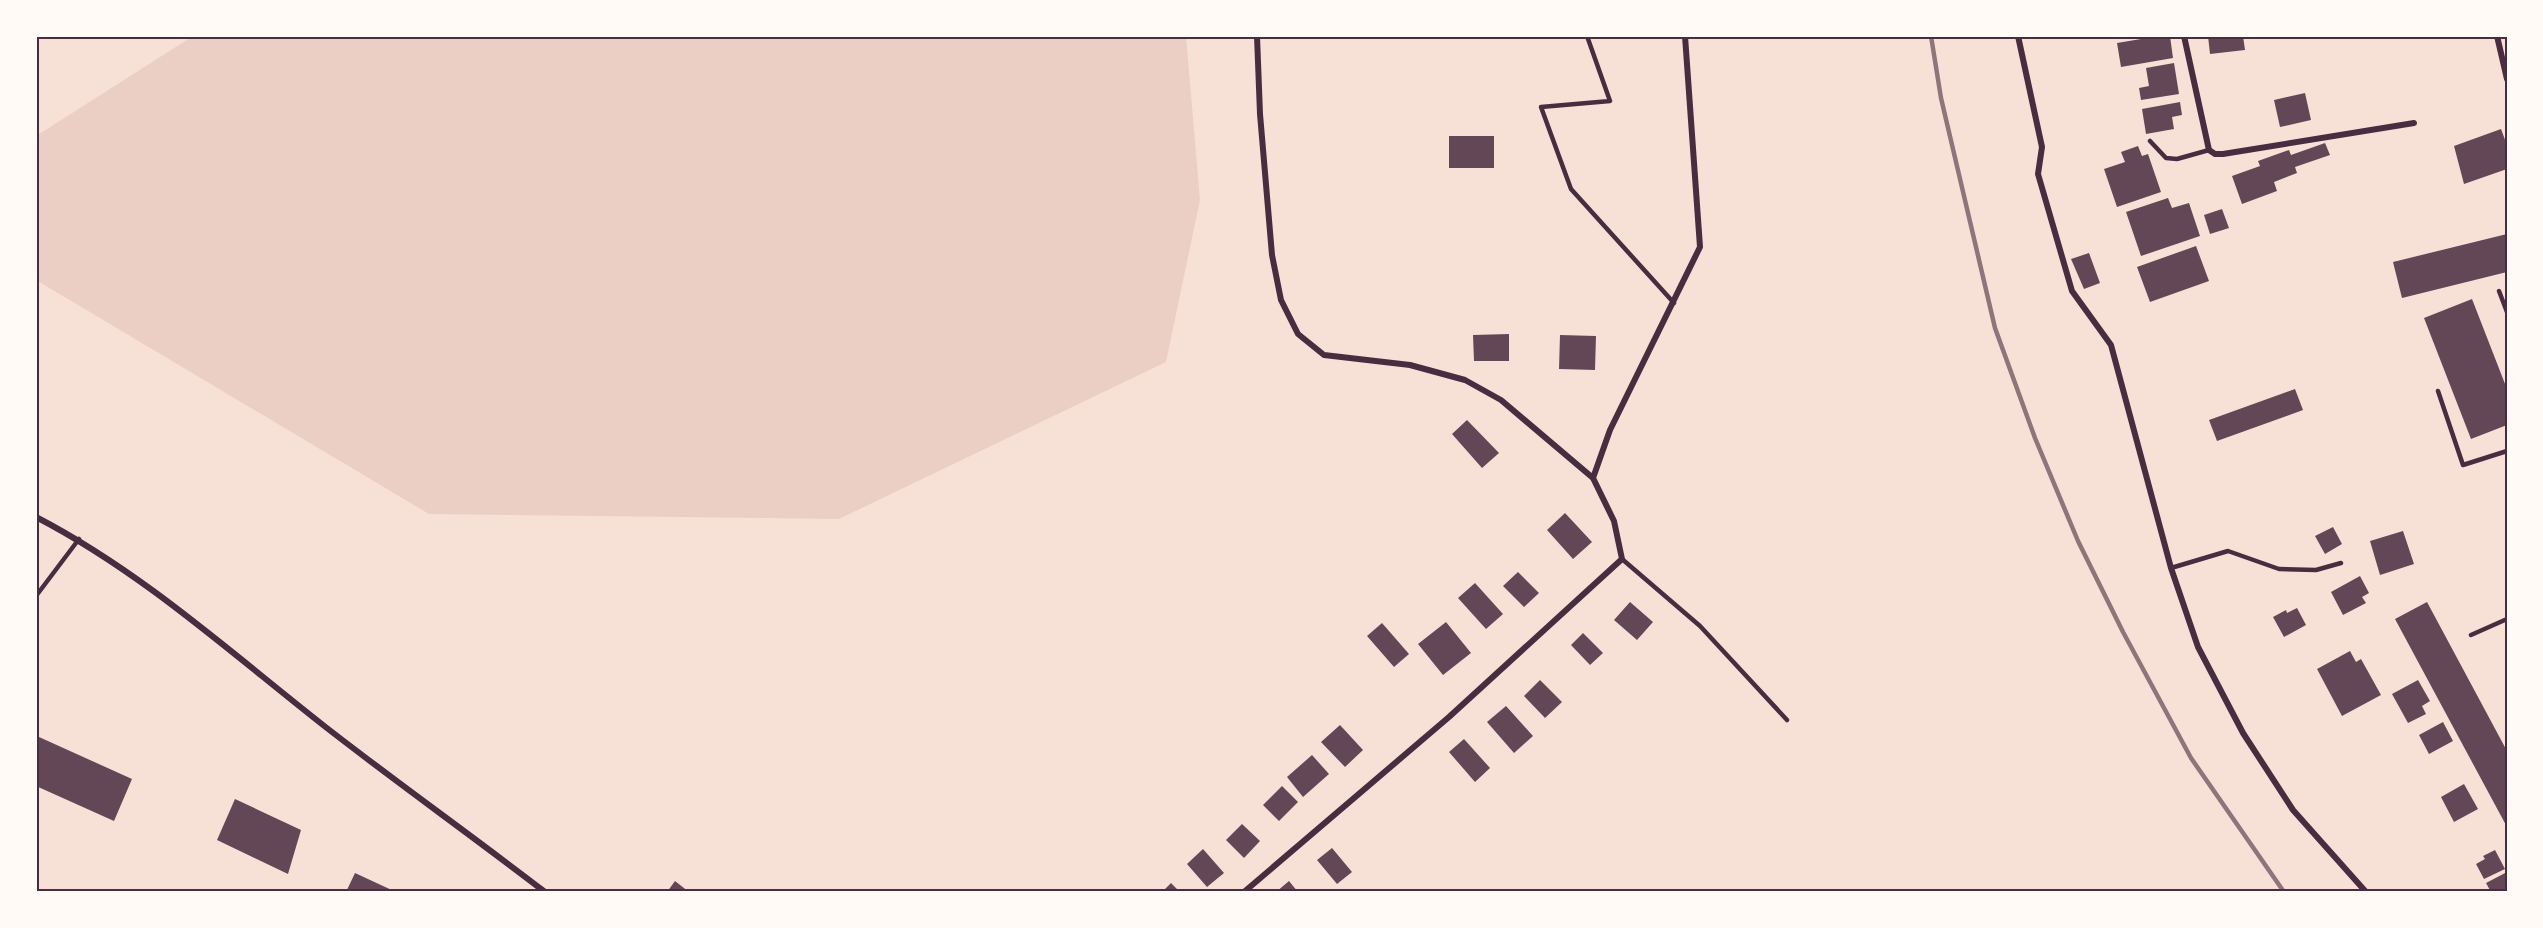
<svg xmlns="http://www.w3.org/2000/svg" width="2543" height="928" viewBox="0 0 2543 928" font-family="'Alegreya Sans',sans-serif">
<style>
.green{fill:#ebcfc5}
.building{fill:#644757}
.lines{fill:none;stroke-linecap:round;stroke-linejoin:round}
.service{stroke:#4a2c40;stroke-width:4.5}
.minor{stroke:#4a2c40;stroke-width:6}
.rail{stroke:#8f747c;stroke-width:4.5}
.neatline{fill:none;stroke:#4a2c40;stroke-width:2}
</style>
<rect width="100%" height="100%" fill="#f7e1d7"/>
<!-- green -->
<path class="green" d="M 193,36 L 1186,36 L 1200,200 L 1166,362 L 839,519 L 429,514 L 36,280 L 36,136 Z"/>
<!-- building -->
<path class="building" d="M 2159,36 L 2170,36 L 2173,58 L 2121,67 L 2117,43 Z
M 2208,36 L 2243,36 L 2245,50 L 2210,54 Z
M 2174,63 L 2179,94 L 2141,100 L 2139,88 L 2149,86 L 2146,68 Z
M 2305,93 L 2311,120 L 2280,127 L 2274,100 Z
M 2180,102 L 2182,115 L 2172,117 L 2174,129 L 2146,134 L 2142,109 Z
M 2501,129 L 2507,145 L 2507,169 L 2464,184 L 2454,146 Z
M 1449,136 L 1494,136 L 1494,168 L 1449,168 Z
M 2325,143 L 2330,155 L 2295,167 L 2297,173 L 2274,182 L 2277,191 L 2242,204 L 2232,176 L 2260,166 L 2258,161 L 2289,150 L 2291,155 Z
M 2138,146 L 2142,156 L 2148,154 L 2161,192 L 2117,207 L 2104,169 L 2125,162 L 2121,152 Z
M 2168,198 L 2172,208 L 2189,203 L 2200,236 L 2141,256 L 2126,212 Z
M 2222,209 L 2229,228 L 2210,234 L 2204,215 Z
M 2507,234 L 2507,272 L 2402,298 L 2393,262 Z
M 2196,246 L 2209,281 L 2150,302 L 2137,267 Z
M 2089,253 L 2100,283 L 2084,289 L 2071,259 Z
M 2472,299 L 2507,389 L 2507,425 L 2471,439 L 2424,318 Z
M 1509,334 L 1509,361 L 1474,361 L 1473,335 Z
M 1560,335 L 1596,336 L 1595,370 L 1559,369 Z
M 2295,389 L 2303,410 L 2217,441 L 2209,420 Z
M 1467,420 L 1499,453 L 1482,468 L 1452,434 Z
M 1565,513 L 1592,542 L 1573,559 L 1547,530 Z
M 2333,527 L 2342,544 L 2325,554 L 2315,536 Z
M 2403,531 L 2414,564 L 2380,575 L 2370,541 Z
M 1518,572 L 1539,593 L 1524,607 L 1503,586 Z
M 2360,576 L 2369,593 L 2362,597 L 2366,603 L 2343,615 L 2331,592 Z
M 1475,583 L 1503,614 L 1486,629 L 1458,598 Z
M 1630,602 L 1653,622 L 1637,640 L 1614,620 Z
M 2427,602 L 2507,751 L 2507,827 L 2395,619 Z
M 2297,608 L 2306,625 L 2284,637 L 2273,617 L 2286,610 L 2287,613 Z
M 1446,622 L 1471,653 L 1443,675 L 1418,644 Z
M 1382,623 L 1409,654 L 1394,667 L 1367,636 Z
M 1583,633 L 1603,653 L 1590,665 L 1571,645 Z
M 2350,651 L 2356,662 L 2361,659 L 2381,695 L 2342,716 L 2317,669 Z
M 1540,680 L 1562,702 L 1545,718 L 1524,696 Z
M 2418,680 L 2430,701 L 2422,706 L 2426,714 L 2408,723 L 2392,694 Z
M 1506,706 L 1533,736 L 1514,753 L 1487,722 Z
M 2443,722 L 2453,741 L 2429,754 L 2419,735 Z
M 1340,725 L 1363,750 L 1345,767 L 1321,742 Z
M 39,737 L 132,779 L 114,821 L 36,786 L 36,743 Z
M 1464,739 L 1490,768 L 1475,782 L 1449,752 Z
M 1312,755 L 1329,774 L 1303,797 L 1287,777 Z
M 2464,784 L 2478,809 L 2454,822 L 2441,797 Z
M 1282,786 L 1298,802 L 1279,821 L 1263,805 Z
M 235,799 L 301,830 L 288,874 L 217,840 Z
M 1242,824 L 1260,841 L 1244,858 L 1226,840 Z
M 1332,848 L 1352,872 L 1337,884 L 1317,860 Z
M 1203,849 L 1224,873 L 1207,887 L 1187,864 Z
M 2495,850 L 2505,869 L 2484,879 L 2476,864 L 2485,859 L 2483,856 Z
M 2507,872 L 2507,892 L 2491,892 L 2486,883 Z
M 355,873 L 396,892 L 346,892 Z
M 675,881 L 689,892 L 667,892 Z
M 1289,881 L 1298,892 L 1276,892 Z
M 1171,883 L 1180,892 L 1162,892 Z"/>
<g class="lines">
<!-- service -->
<path class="service" d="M 1587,36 L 1610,101 L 1541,107 L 1571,189 L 1674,303
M 2150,141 L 2166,158 L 2177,159 L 2209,150
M 2499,291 L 2507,312
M 2438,391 L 2463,465 L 2507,451
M 1622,559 L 1700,626 L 1787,720
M 2171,568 L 2228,551 L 2279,569 L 2316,570 L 2341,563
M 36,596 L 79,539
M 2471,635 L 2507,619"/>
<!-- minor -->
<path class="minor" d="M 1257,36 L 1260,114 L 1272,255 L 1281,300 L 1298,334 L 1324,355 L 1410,365 L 1465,380 L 1501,400 L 1593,478
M 2018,36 L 2042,147 L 2038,174 L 2072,291 L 2111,345 L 2171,568 L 2198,647 L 2243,733 L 2293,810 L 2366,892
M 2184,36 L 2209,150 L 2215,154 L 2223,154 L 2414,123
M 2497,36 L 2507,79
M 36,517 C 142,572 230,652 323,725 C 396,782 471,835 545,892
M 1244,892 L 1449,717 L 1622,559 L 1614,521 L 1593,478 L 1610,430 L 1700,247 L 1685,36"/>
<!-- rail -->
<path class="rail" d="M 1931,36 L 1941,98 L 1995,328 L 2035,438 L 2078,541 L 2123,632 L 2191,758 L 2284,892"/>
</g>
<!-- border -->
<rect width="2543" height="928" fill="none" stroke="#fffaf5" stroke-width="75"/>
<rect x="38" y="38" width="2468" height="852" class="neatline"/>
</svg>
